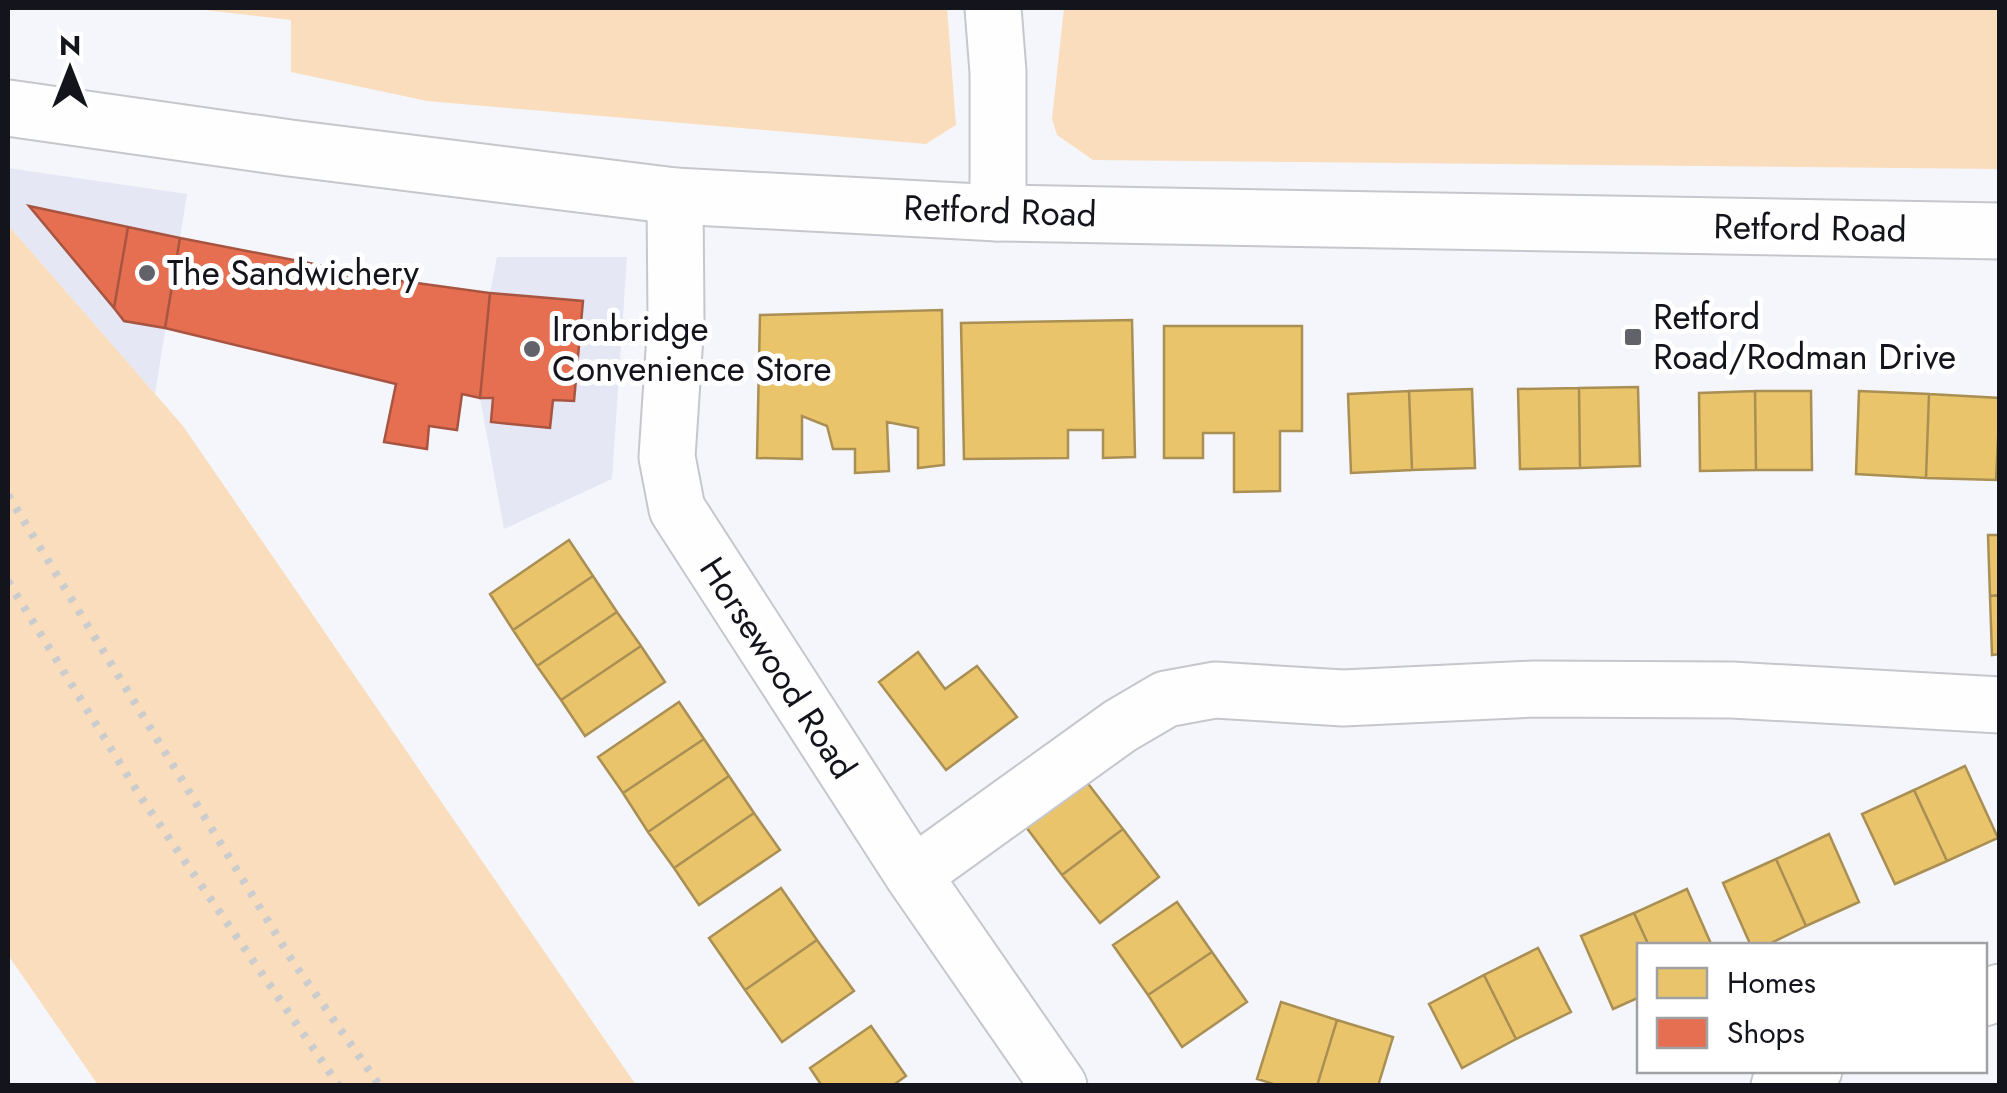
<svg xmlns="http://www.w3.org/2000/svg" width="2007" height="1093" viewBox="0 0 2007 1093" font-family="Jost,sans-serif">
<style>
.built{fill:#e5e7f4}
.green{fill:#faddbc}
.homes{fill:#e9c46a;stroke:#a98f53;stroke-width:2.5}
.shops{fill:#e76f51;stroke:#a75441;stroke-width:2.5}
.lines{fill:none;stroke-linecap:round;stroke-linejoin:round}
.minor-casing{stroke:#c5c7cd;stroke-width:59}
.major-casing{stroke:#c5c7cd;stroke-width:59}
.minor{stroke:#fefefe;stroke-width:55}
.major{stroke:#fefefe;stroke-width:55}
.rail{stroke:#cacccd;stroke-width:8;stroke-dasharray:5 10;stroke-linecap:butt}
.poi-dot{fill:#62636a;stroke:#fff;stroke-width:4}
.labels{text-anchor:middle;stroke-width:10;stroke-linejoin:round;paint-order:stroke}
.street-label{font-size:35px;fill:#13141c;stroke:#fff}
.poi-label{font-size:35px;fill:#13141c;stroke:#fff;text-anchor:start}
</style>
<rect width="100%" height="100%" fill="#f5f6fb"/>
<!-- built -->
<path class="built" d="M 8,168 L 187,194 L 155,394 L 8,225 Z
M 497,257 L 627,257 L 612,479 L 504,529 L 480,398 L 490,293 Z"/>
<!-- green -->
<path class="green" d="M 189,8 L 947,8 L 956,125 L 926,144 L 427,101 L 291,72 L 291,20 Z
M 1064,8 L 1999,8 L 1999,169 L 1093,160 L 1057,135 L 1052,119 Z
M 8,225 L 183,426 L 636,1085 L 98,1085 L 8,955 Z"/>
<!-- homes -->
<path class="homes" d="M 942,310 L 944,465 L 918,468 L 918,428 L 887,422 L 889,471 L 855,473 L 855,449 L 833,449 L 827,426 L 802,416 L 802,459 L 757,458 L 760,315 Z
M 1132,320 L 1135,457 L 1103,458 L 1103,430 L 1068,430 L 1068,458 L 964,459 L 961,323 Z
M 1164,326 L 1302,326 L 1302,431 L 1280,431 L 1280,491 L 1234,492 L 1234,433 L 1203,433 L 1203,458 L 1164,458 Z
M 1638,387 L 1640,466 L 1580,468 L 1579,388 Z
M 1579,388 L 1580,468 L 1520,469 L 1518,389 Z
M 1472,389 L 1475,468 L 1412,470 L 1409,391 Z
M 1409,391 L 1412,470 L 1351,473 L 1348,394 Z
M 1755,391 L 1811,391 L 1812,470 L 1756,470 Z
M 1755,391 L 1756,470 L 1700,471 L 1699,393 Z
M 1859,391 L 1929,394 L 1926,478 L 1856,474 Z
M 1929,394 L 2000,398 L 1996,480 L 1926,478 Z
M 1988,535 L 2000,535 L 2000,595 L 1990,596 Z
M 569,540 L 593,576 L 513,630 L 490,594 Z
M 593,576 L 617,612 L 537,666 L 513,630 Z
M 2000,595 L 2000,654 L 1992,655 L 1990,596 Z
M 617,612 L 641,646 L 561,700 L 537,666 Z
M 641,646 L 665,682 L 585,736 L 561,700 Z
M 918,652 L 945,689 L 977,666 L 1017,717 L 946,770 L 879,682 Z
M 679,702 L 704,739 L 623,793 L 598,757 Z
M 704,739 L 729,776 L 648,832 L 623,793 Z
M 1965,766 L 1998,838 L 1947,861 L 1914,790 Z
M 729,776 L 754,813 L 674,868 L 648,832 Z
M 1086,781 L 1123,829 L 1062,875 L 1026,827 Z
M 1914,790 L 1947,861 L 1895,884 L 1862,814 Z
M 754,813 L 780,850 L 699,905 L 674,868 Z
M 1123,829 L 1159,877 L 1100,923 L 1062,875 Z
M 1829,834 L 1859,902 L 1806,926 L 1776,859 Z
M 1776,859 L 1806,926 L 1765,946 L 1751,946 L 1723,883 Z
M 781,888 L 817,940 L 745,990 L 709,938 Z
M 1687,889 L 1712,946 L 1649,946 L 1634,913 Z
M 1177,902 L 1212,952 L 1148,995 L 1113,945 Z
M 1634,913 L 1649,946 L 1640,946 L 1640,997 L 1613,1009 L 1581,936 Z
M 817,940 L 854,991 L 782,1042 L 745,990 Z
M 1538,948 L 1571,1012 L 1516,1039 L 1484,975 Z
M 1212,952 L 1247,1002 L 1182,1047 L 1148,995 Z
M 1484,975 L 1516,1039 L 1462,1068 L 1429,1004 Z
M 1281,1002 L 1337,1020 L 1317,1086 L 1280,1086 L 1257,1079 Z
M 1337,1020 L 1393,1037 L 1378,1086 L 1317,1086 Z
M 871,1026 L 906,1076 L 892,1086 L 822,1086 L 810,1068 Z"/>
<!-- shops -->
<path class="shops" d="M 29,206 L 128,227 L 114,308 Z
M 128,227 L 180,238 L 165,328 L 124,321 L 114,308 Z
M 180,238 L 402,281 L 490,293 L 480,398 L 462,394 L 457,430 L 429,426 L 427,449 L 384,442 L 396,384 L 165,328 Z
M 490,293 L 583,301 L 574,401 L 553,400 L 550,428 L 491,422 L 493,398 L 480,398 Z"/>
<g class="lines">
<!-- minor casing -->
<g class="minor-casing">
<path id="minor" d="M 993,8 L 998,72 L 998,213
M 675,196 L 676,320 L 667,457 L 677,509 L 913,875 L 1059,1086
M 913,875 L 1120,726 L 1166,699 L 1215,690 L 1343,698 L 1534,689 L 1732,690 L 2000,705
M 1984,998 L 2000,992
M 1779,1086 L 1814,1070"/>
</g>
<!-- major casing -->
<g class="major-casing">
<path id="major" d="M 8,108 L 290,148 L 675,196 L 998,213 L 2000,231"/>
</g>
<!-- minor -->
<use href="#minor" class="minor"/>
<!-- major -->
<use href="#major" class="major"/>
<!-- rail -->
<path class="rail" d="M 8,495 L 293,962 L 380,1086
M 8,581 L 140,796 L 339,1086"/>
</g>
<!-- markers -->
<g class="poi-dot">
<circle cx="147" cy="273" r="10"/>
<rect x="1623" y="327" width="20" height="20" rx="5"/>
<circle cx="532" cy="349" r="10"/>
</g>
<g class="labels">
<!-- street labels -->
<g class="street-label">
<text transform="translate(1000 211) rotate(2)" y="12">Retford Road</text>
<text transform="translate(1810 228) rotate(1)" y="12">Retford Road</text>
<text transform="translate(778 668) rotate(57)" y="12">Horsewood Road</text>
</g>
<!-- poi labels -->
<g class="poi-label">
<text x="167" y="285">The Sandwichery</text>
<text x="1653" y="329">Retford<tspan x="1653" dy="40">Road/Rodman Drive</tspan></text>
<text x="552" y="341">Ironbridge<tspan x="552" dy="40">Convenience Store</tspan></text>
</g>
</g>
<!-- border -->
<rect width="2007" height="1093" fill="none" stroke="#13141c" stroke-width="20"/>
<!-- legend -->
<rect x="1637" y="943" width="350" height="130" fill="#ffffff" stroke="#a1a1a4" stroke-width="2.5"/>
<rect x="1657" y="968" width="50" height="30" fill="#e9c46a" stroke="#a1a1a4" stroke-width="2.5"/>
<text x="1727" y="993" font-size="30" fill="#13141c">Homes</text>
<rect x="1657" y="1018" width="50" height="30" fill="#e76f51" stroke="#a1a1a4" stroke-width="2.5"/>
<text x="1727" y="1043" font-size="30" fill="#13141c">Shops</text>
<!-- north arrow -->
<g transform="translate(70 70)" stroke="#ffffff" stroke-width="8" paint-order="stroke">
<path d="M0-8L18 38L0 25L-18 38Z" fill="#13141c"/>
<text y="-15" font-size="28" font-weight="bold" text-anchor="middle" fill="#13141c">N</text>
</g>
</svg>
